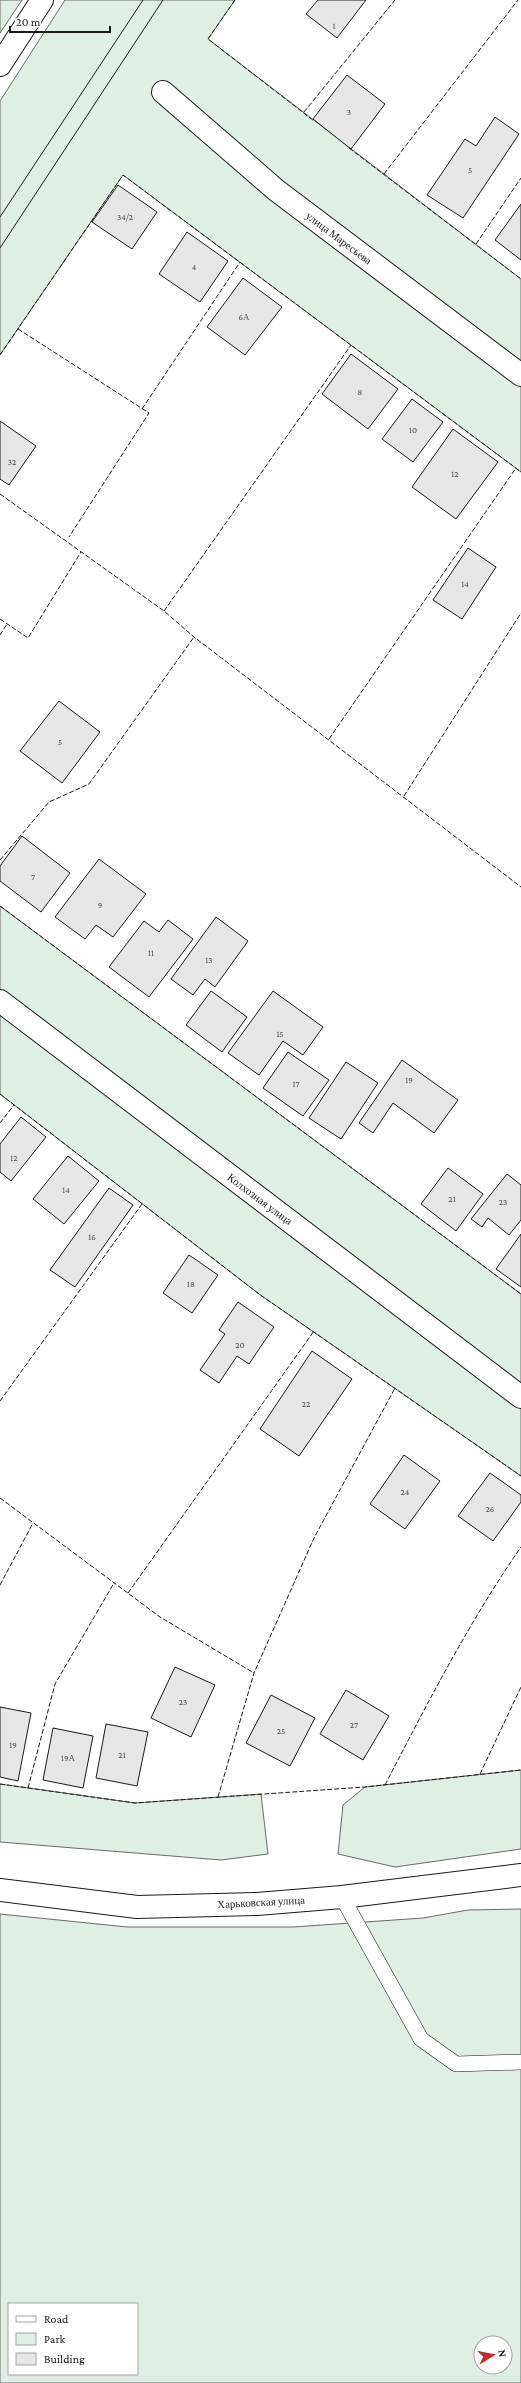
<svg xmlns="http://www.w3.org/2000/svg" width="521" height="2383" viewBox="0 0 521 2383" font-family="'Crimson Pro',serif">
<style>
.green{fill:#e0efe3;stroke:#6a6a6a;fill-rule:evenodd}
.building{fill:#e6e6e6;stroke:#1a1a1a}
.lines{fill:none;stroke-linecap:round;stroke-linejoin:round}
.service-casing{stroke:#1a1a1a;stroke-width:16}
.minor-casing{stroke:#1a1a1a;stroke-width:24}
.secondary-casing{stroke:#1a1a1a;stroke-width:24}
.primary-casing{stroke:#1a1a1a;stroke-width:24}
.service{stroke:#fff;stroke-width:15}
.minor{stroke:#fff;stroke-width:22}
.secondary{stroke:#fff;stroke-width:22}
.primary{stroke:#fff;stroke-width:22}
.tram{stroke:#1a1a1a;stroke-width:1}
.fence{stroke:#1a1a1a;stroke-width:1;stroke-dasharray:5 2;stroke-linecap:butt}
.labels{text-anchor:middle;stroke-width:3;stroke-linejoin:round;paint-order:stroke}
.number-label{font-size:9px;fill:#4d4d4d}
.street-label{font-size:11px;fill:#1a1a1a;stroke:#fff}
</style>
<rect width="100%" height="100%" fill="#fff"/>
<!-- green -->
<path class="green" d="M 0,0 L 22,0 L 0,33 Z
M 65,0 L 235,0 L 208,39 L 521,279 L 521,472 L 123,175 L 0,355 L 0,101 Z
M 0,906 L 521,1294 L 521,1476 L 259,1294 L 0,1094 Z
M 521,1770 L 521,1849 L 395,1867 L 338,1854 L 343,1805 L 365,1787 Z
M 0,1784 L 135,1803 L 261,1794 L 268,1854 L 221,1860 L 0,1842 Z
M 521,1909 L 521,2383 L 0,2383 L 0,1914 L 127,1927 L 293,1927 L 423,1918 L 468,1910 ZM 9,2304 L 137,2304 L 137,2374 L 9,2374 ZM 481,2343 L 505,2343 L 505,2367 L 481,2367 Z"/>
<!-- building -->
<path class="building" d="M 318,0 L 366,0 L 337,38 L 306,14 Z
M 347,75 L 385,104 L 351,149 L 313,119 Z
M 495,117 L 519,134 L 463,218 L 427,195 L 465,139 L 476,146 Z
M 118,185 L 157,212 L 132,249 L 92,222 Z
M 521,204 L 521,260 L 495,240 Z
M 187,232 L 228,261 L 200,302 L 159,274 Z
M 243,278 L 282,307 L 245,355 L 207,327 Z
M 351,354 L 398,389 L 368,429 L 322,394 Z
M 412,399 L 443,422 L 413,462 L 382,439 Z
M 0,421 L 36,446 L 9,485 L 0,479 Z
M 453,429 L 498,462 L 456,519 L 412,487 Z
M 468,548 L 496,567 L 462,619 L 433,600 Z
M 59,701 L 100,732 L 62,783 L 20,751 Z
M 22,836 L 70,873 L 41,912 L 0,881 L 0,866 Z
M 99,859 L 146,894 L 113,937 L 96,925 L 85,939 L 55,917 Z
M 216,917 L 248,941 L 215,987 L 205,979 L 193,995 L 171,979 Z
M 168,920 L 193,939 L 149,997 L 109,967 L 144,921 L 159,932 Z
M 211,991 L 247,1017 L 222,1052 L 186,1025 Z
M 273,991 L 323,1027 L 303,1055 L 283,1041 L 259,1075 L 228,1053 Z
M 288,1052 L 329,1080 L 303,1116 L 263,1088 Z
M 402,1060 L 458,1100 L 434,1133 L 393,1103 L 373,1133 L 359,1123 Z
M 346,1062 L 378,1083 L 341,1139 L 309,1118 Z
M 21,1117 L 46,1137 L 11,1181 L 0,1172 L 0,1144 Z
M 68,1156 L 99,1181 L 64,1224 L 33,1199 Z
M 448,1168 L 483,1194 L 456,1231 L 421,1204 Z
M 507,1174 L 521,1185 L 521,1220 L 509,1235 L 488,1218 L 482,1227 L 471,1219 Z
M 109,1188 L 133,1205 L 75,1287 L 50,1270 Z
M 521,1234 L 521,1287 L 496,1269 Z
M 189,1255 L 218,1275 L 192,1313 L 163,1293 Z
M 238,1302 L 274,1327 L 249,1364 L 237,1356 L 219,1383 L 200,1370 L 225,1334 L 219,1330 Z
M 312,1351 L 352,1379 L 299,1456 L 260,1429 Z
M 404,1455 L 440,1481 L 405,1529 L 370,1504 Z
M 490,1473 L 521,1495 L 521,1502 L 493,1541 L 458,1516 Z
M 175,1667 L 215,1685 L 191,1737 L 151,1718 Z
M 346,1690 L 389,1716 L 363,1760 L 320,1734 Z
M 271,1695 L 315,1718 L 290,1766 L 246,1743 Z
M 0,1707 L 31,1713 L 18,1781 L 0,1777 Z
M 106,1724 L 148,1732 L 137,1786 L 96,1778 Z
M 53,1728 L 93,1736 L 83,1788 L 43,1780 Z"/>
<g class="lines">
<!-- service casing -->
<g class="service-casing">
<path id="service" d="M 342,1897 L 421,2039 L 456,2064 L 521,2062"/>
</g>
<!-- minor casing -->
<g class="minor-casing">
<path id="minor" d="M 163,92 L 276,190 L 521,375
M 0,1001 L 521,1397"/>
</g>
<!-- secondary casing -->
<g class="secondary-casing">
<path id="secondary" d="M 0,65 L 42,0"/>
</g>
<!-- primary casing -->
<g class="primary-casing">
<path id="primary" d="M 0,1890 L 137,1907 L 257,1904 L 342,1897 L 521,1875"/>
</g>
<!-- service -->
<use href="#service" class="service"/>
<!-- minor -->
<use href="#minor" class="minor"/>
<!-- secondary -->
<use href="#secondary" class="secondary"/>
<!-- primary -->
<use href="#primary" class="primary"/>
<!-- tram -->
<path class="tram" d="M 0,217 L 143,0
M 0,248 L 163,0"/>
<!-- fence -->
<path class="fence" d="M 235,0 L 208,39 L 314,121
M 304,112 L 395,0
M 349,148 L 521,279
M 384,174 L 518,0
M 476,244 L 521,178
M 18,329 L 149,413 L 69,537
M 0,355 L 123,175 L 521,472
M 142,409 L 240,262
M 0,494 L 164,611 L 194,637 L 521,887
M 164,611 L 351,345
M 0,619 L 28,638 L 81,552
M 0,635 L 7,624
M 329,739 L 516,468
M 404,796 L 521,613
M 0,860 L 49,802 L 89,784 L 194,637
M 0,906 L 521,1294
M 0,1094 L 259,1294 L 521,1476
M 0,1123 L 14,1105
M 0,1401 L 142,1204
M 0,1498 L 160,1617 L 254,1673
M 0,1585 L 33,1523
M 128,1593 L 314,1331
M 480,1774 L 521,1687
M 0,1784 L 135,1803 L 365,1787 L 521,1770
M 385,1785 C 427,1704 469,1622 521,1547
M 28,1788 L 55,1684 L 114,1583
M 218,1797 L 254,1673 L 314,1538 L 395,1388"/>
</g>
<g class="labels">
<!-- number labels -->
<g class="number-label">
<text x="334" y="29">1</text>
<text x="349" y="115">3</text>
<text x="470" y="173">5</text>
<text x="125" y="220">34/2</text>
<text x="194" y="270">4</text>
<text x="244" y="320">6А</text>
<text x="360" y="395">8</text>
<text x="413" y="433">10</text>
<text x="12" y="465">32</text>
<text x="455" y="477">12</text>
<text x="465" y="587">14</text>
<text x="60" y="745">5</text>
<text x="33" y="880">7</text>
<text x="100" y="908">9</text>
<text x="151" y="956">11</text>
<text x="209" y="963">13</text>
<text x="280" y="1037">15</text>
<text x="409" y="1083">19</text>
<text x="296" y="1087">17</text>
<text x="14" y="1161">12</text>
<text x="66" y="1193">14</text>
<text x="452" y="1202">21</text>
<text x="503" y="1205">23</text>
<text x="92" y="1240">16</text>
<text x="191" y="1287">18</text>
<text x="240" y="1348">20</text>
<text x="306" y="1407">22</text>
<text x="405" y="1495">24</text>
<text x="490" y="1512">26</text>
<text x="183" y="1705">23</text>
<text x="354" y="1728">27</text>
<text x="281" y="1734">25</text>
<text x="13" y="1748">19</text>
<text x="122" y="1758">21</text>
<text x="68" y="1761">19А</text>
</g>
<!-- street labels -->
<g class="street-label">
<text transform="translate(339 238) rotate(37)" y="4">улица Маресьева</text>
<text transform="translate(260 1199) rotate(37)" y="4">Колхозная улица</text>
<text transform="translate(261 1902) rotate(-3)" y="4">Харьковская улица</text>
</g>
</g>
<!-- legend -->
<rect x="8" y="2303" width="130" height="72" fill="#ffffff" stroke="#a3a3a3"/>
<rect x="16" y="2316" width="20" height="6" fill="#ffffff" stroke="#a3a3a3"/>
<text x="44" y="2323" font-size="12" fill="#1a1a1a">Road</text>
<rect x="16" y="2333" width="20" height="12" fill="#e0efe3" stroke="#a3a3a3"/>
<text x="44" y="2343" font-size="12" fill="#1a1a1a">Park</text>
<rect x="16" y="2353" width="20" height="12" fill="#e6e6e6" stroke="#a3a3a3"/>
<text x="44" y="2363" font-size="12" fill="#1a1a1a">Building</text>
<!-- north arrow -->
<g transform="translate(493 2355) rotate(80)"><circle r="19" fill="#ffffff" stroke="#a3a3a3"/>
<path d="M0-3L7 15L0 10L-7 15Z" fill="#c62828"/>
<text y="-6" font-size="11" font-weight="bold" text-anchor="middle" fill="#1a1a1a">N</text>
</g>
<!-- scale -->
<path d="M10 26v6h100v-6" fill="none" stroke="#1a1a1a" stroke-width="2"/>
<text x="16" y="26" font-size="12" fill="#1a1a1a" stroke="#ffffff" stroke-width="3" paint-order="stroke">20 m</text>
</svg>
